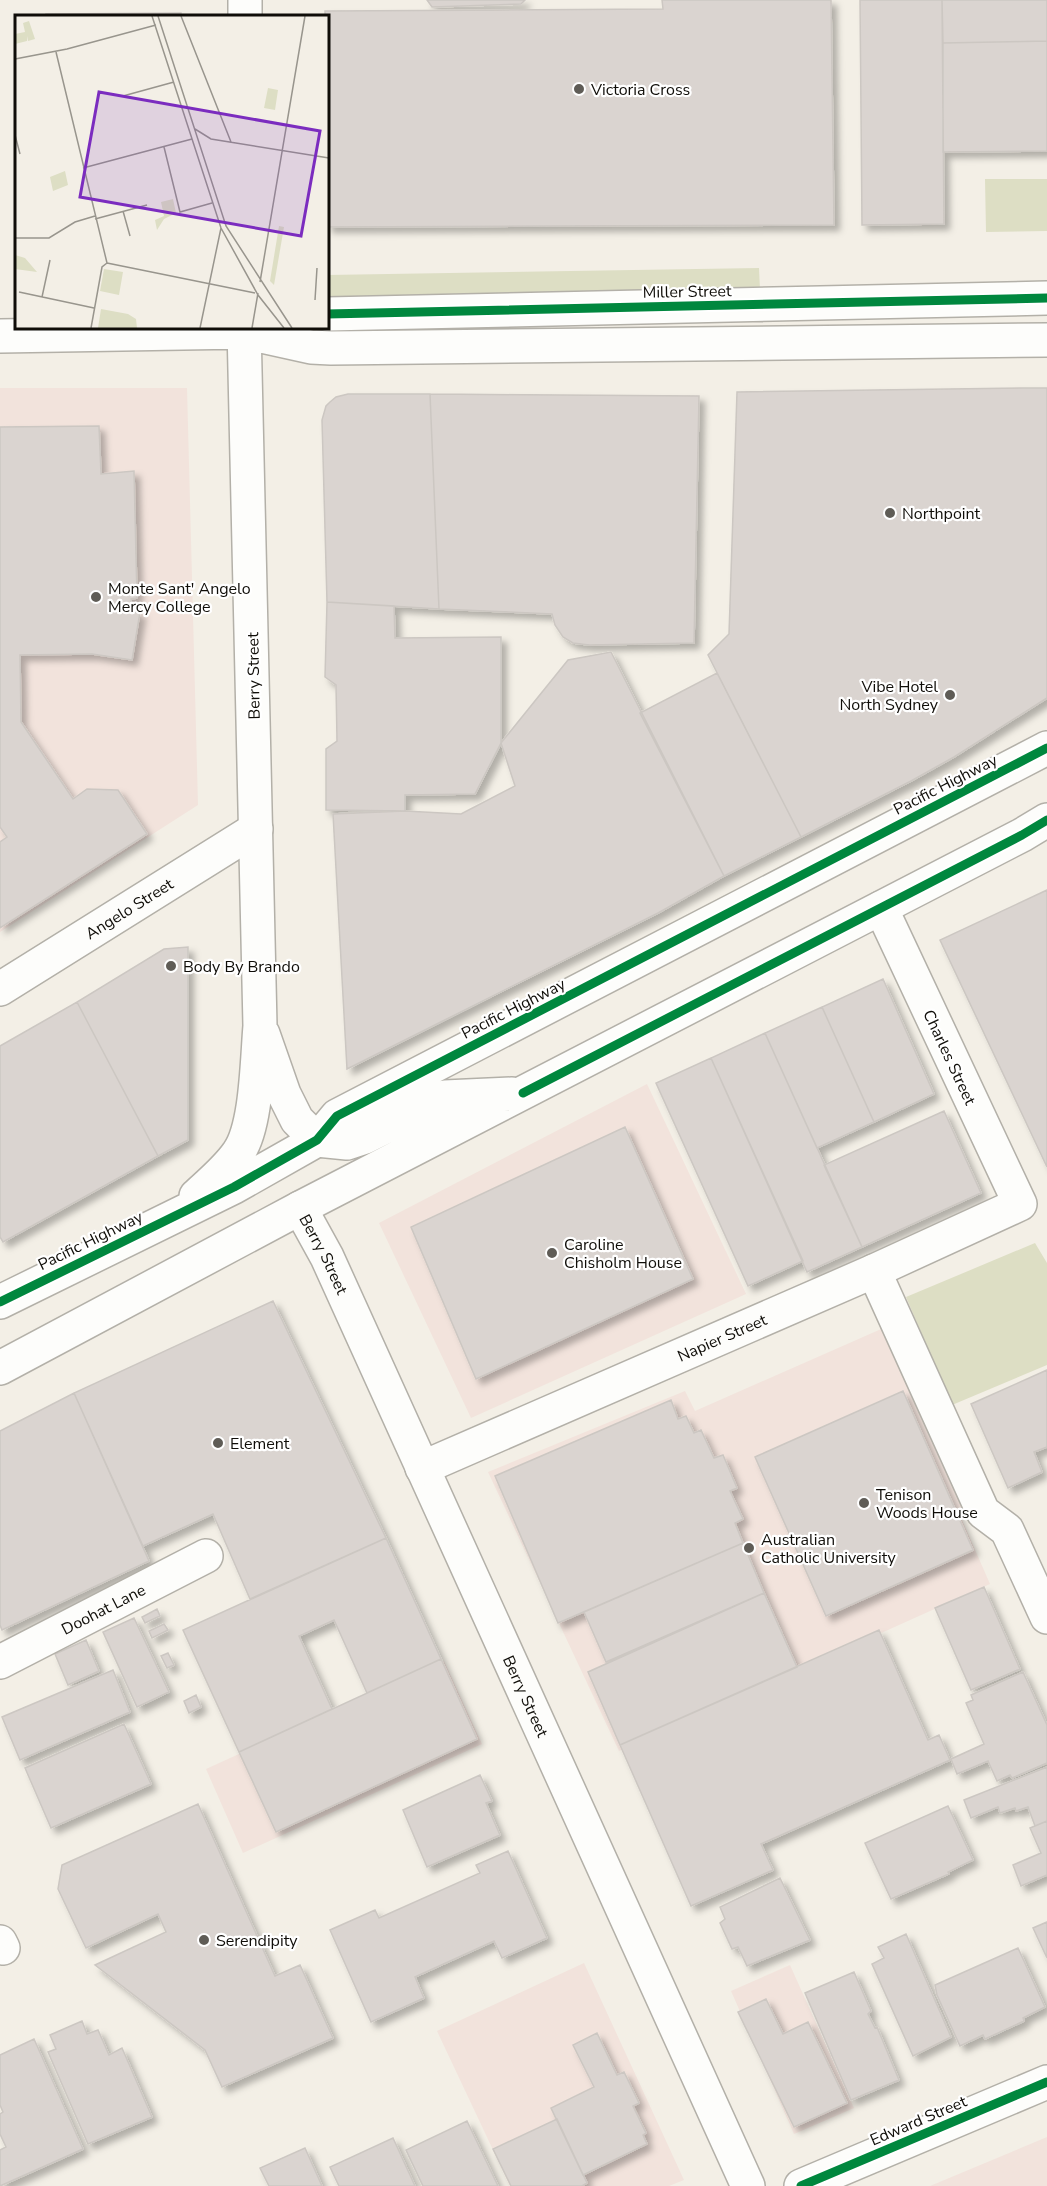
<svg xmlns="http://www.w3.org/2000/svg" width="1047" height="2186" viewBox="0 0 1047 2186" font-family="'Nunito Sans',sans-serif">
<style>
.education{fill:#f2e3dc}
.green{fill:#dddec4}
.building{fill:#dad4d0;stroke:#ccc7c2;stroke-width:1.5;filter:url(#shadow)}
.lines{fill:none;stroke-linecap:round;stroke-linejoin:round}
.minor-casing{stroke:#b3b0a8;stroke-width:36}
.major-casing{stroke:#b3b0a8;stroke-width:36}
.minor{stroke:#fdfdfb;stroke-width:33}
.major{stroke:#fdfdfb;stroke-width:33}
.cycleway-casing{stroke:#fff;stroke-width:13}
.cycleway{stroke:#00873e;stroke-width:9}
.poi-dot{fill:#5f5c56;stroke:#fff;stroke-width:2}
.labels{text-anchor:middle;stroke-width:4.5;stroke-linejoin:round;paint-order:stroke}
.poi-label{font-size:16px;fill:#0f0d08;stroke:#fff;text-anchor:start}
.street-label{font-size:16px;fill:#0f0d08;stroke:#fff}
.inset-road{fill:none;stroke:#98958d;stroke-width:1.5}
.view{fill:#7b2cbf;fill-opacity:0.15;stroke:#7b2cbf;stroke-width:3}
.inset-edge{fill:none;stroke:#0f0d08;stroke-width:3}
</style>
<defs>
<filter id="shadow"><feDropShadow dx="5.5" dy="5.5" stdDeviation="3" flood-color="#0004"/></filter>
</defs>
<rect width="100%" height="100%" fill="#f3efe6"/>
<!-- education -->
<path class="education" d="M 0,388 L 187,388 L 198,805 L 0,932 Z
M 647,1084 L 746,1294 L 471,1418 L 379,1223 Z
M 913,1315 L 952,1405 L 968,1508 L 959,1513 L 990,1584 L 619,1751 L 488,1472 L 685,1391 L 695,1411 Z
M 444,1661 L 482,1744 L 243,1853 L 206,1769 Z
M 584,1963 L 684,2180 L 669,2186 L 510,2186 L 437,2031 Z
M 790,1965 L 854,2108 L 794,2134 L 731,1991 Z
M 1047,2137 L 1047,2186 L 930,2186 Z"/>
<!-- green -->
<path class="green" d="M 985,179 L 1047,179 L 1047,231 L 986,232 Z
M 759,268 L 760,290 L 327,297 L 327,275 Z
M 1035,1243 L 1047,1263 L 1047,1365 L 952,1405 L 906,1297 Z"/>
<!-- building -->
<path class="building" d="M 427,0 L 525,0 L 521,4 L 432,7 Z
M 662,0 L 831,0 L 834,225 L 327,227 L 325,11 L 663,9 Z
M 860,0 L 942,0 L 944,224 L 862,225 Z
M 942,0 L 1047,0 L 1047,41 L 943,43 Z
M 181,13 L 181,16 L 46,16 L 46,14 Z
M 1047,41 L 1047,151 L 943,152 L 943,43 Z
M 1022,388 L 1047,388 L 1047,698 L 954,757 L 911,781 L 801,837 L 708,655 L 729,634 L 737,392 Z
M 348,394 L 430,394 L 439,609 L 327,602 L 322,420 L 326,406 L 330,402 L 336,397 Z
M 430,394 L 699,396 L 694,643 L 589,645 L 573,643 L 563,637 L 555,625 L 552,614 L 439,609 Z
M 99,426 L 101,474 L 134,471 L 137,598 L 131,599 L 132,612 L 140,612 L 132,660 L 92,654 L 20,655 L 21,722 L 73,799 L 87,789 L 118,790 L 147,834 L 0,928 L 0,842 L 7,837 L 0,827 L 0,427 Z
M 327,602 L 394,606 L 395,638 L 501,637 L 501,743 L 475,794 L 405,795 L 405,811 L 326,810 L 326,749 L 337,741 L 336,685 L 325,677 Z
M 611,652 L 724,876 L 658,913 L 347,1069 L 333,814 L 405,811 L 461,814 L 515,786 L 501,743 L 568,660 Z
M 717,673 L 801,837 L 724,876 L 640,713 Z
M 1047,890 L 1047,1167 L 940,940 Z
M 188,947 L 188,1140 L 158,1156 L 77,1002 L 164,949 Z
M 883,979 L 934,1094 L 874,1122 L 822,1007 Z
M 77,1002 L 158,1156 L 3,1242 L 0,1237 L 0,1046 Z
M 822,1007 L 874,1122 L 817,1148 L 765,1033 Z
M 765,1033 L 862,1247 L 807,1272 L 711,1058 Z
M 711,1058 L 803,1261 L 748,1286 L 656,1083 Z
M 944,1111 L 981,1193 L 862,1247 L 824,1165 Z
M 625,1127 L 693,1279 L 476,1379 L 411,1227 Z
M 273,1301 L 386,1538 L 250,1599 L 213,1514 L 143,1546 L 74,1393 Z
M 1047,1370 L 1047,1447 L 1034,1452 L 1042,1472 L 1008,1488 L 971,1404 Z
M 903,1391 L 973,1550 L 826,1616 L 755,1457 Z
M 74,1393 L 149,1561 L 2,1630 L 0,1625 L 0,1431 Z
M 671,1400 L 678,1419 L 686,1416 L 694,1433 L 701,1430 L 714,1458 L 723,1455 L 737,1488 L 730,1491 L 743,1519 L 735,1523 L 743,1543 L 558,1623 L 495,1476 Z
M 386,1538 L 441,1659 L 367,1693 L 334,1620 L 299,1636 L 332,1709 L 239,1752 L 183,1630 Z
M 743,1543 L 764,1593 L 606,1662 L 584,1612 Z
M 984,1587 L 1020,1669 L 971,1690 L 935,1608 Z
M 764,1593 L 797,1667 L 620,1745 L 588,1672 Z
M 157,1609 L 160,1616 L 145,1623 L 142,1617 Z
M 134,1618 L 169,1692 L 137,1707 L 103,1632 Z
M 164,1624 L 168,1630 L 152,1638 L 149,1631 Z
M 879,1630 L 928,1740 L 939,1735 L 950,1760 L 761,1844 L 773,1870 L 691,1906 L 620,1745 Z
M 86,1640 L 99,1671 L 68,1685 L 55,1654 Z
M 168,1653 L 174,1665 L 167,1668 L 161,1656 Z
M 441,1659 L 477,1739 L 276,1832 L 239,1752 Z
M 113,1670 L 130,1712 L 20,1760 L 2,1717 Z
M 1023,1672 L 1047,1725 L 1047,1763 L 1012,1778 L 1010,1775 L 997,1781 L 988,1761 L 957,1774 L 951,1759 L 984,1744 L 966,1703 L 973,1700 L 971,1695 Z
M 196,1695 L 201,1707 L 189,1713 L 184,1701 Z
M 124,1724 L 151,1784 L 51,1828 L 25,1768 Z
M 1047,1767 L 1047,1821 L 1035,1826 L 1028,1807 L 1016,1811 L 1015,1808 L 1000,1813 L 998,1807 L 971,1818 L 964,1800 Z
M 480,1775 L 492,1801 L 486,1803 L 500,1835 L 427,1867 L 403,1810 Z
M 198,1804 L 275,1976 L 300,1965 L 333,2038 L 222,2087 L 205,2050 L 95,1965 L 166,1932 L 158,1914 L 86,1948 L 58,1889 L 62,1865 Z
M 948,1806 L 973,1860 L 948,1872 L 949,1874 L 891,1899 L 865,1843 Z
M 1047,1821 L 1047,1875 L 1021,1886 L 1013,1865 L 1041,1853 L 1030,1828 Z
M 508,1851 L 547,1938 L 502,1958 L 494,1941 L 415,1977 L 424,1998 L 371,2022 L 330,1930 L 375,1910 L 379,1918 L 480,1873 L 476,1865 Z
M 780,1878 L 810,1940 L 747,1966 L 738,1947 L 732,1949 L 720,1923 L 725,1919 L 720,1907 Z
M 1047,1922 L 1047,1958 L 1033,1928 Z
M 906,1934 L 951,2037 L 913,2056 L 872,1964 L 884,1958 L 878,1947 Z
M 1018,1948 L 1045,2007 L 1023,2018 L 1024,2021 L 985,2039 L 983,2035 L 960,2046 L 937,1995 L 935,1985 Z
M 854,1972 L 871,2011 L 868,2014 L 875,2028 L 877,2027 L 899,2080 L 851,2100 L 805,1993 Z
M 766,1999 L 783,2034 L 808,2022 L 847,2103 L 794,2127 L 738,2012 Z
M 82,2021 L 87,2034 L 98,2030 L 109,2055 L 122,2048 L 152,2117 L 88,2144 L 48,2052 L 56,2049 L 50,2035 Z
M 597,2033 L 617,2075 L 624,2072 L 639,2103 L 633,2106 L 646,2133 L 643,2135 L 647,2144 L 583,2175 L 551,2108 L 594,2087 L 573,2045 Z
M 34,2039 L 83,2149 L 0,2186 L 0,2150 L 6,2147 L 0,2134 L 0,2114 L 3,2112 L 0,2105 L 0,2055 Z
M 557,2119 L 587,2183 L 582,2186 L 511,2186 L 493,2149 Z
M 467,2121 L 498,2186 L 423,2186 L 406,2150 Z
M 393,2138 L 415,2186 L 339,2186 L 330,2167 Z
M 305,2148 L 322,2186 L 269,2186 L 260,2168 Z"/>
<g class="lines">
<!-- minor casing -->
<g class="minor-casing">
<g id="minor">
<path id="s1" d="M 0,989 L 256,829"/>
<path id="s2" d="M 300,1208 L 327,1257 L 748,2186"/>
<path d="M 874,1271 L 983,1512 L 1007,1530 L 1047,1617"/>
<path id="s3" d="M 422,1468 L 874,1271 L 1020,1204 L 881,908"/>
<path id="s4" d="M 0,1662 L 206,1556"/>
<path d="M 0,1942 L 3,1948"/>
<path d="M 801,2186 L 1047,2082"/>
</g>
</g>
<!-- major casing -->
<g class="major-casing">
<path id="major" d="M 245,0 L 245,16
M 327,314 L 1047,298
M 0,336 L 244,332 L 311,347 L 331,348 L 1047,340
M 263,1034 L 284,1094 L 297,1120 L 317,1140
M 317,1140 L 347,1143 L 365,1137 L 445,1097 L 512,1094
M 196,1196 C 211,1182 227,1169 238,1153 C 257,1127 257,1059 260,1026 L 244,327
M 0,1302 L 234,1187 L 317,1140 L 337,1116 L 1047,748
M 0,1368 L 300,1208 L 1022,835 L 1047,820"/>
</g>
<!-- minor -->
<use href="#minor" class="minor"/>
<!-- major -->
<use href="#major" class="major"/>
<!-- cycleway casing -->
<g class="cycleway-casing">
<path id="cycleway" d="M 327,314 L 1047,298
M 523,1093 L 1022,835 L 1047,820
M 0,1302 L 234,1187 L 317,1140 L 337,1116 L 1047,748
M 801,2186 L 1047,2082"/>
</g>
<!-- cycleway -->
<use href="#cycleway" class="cycleway"/>
</g>
<!-- markers -->
<g class="poi-dot">
<circle cx="579" cy="89" r="6"/>
<circle cx="890" cy="513" r="6"/>
<circle cx="96" cy="597" r="6"/>
<circle cx="950" cy="695" r="6"/>
<circle cx="171" cy="966" r="6"/>
<circle cx="552" cy="1253" r="6"/>
<circle cx="218" cy="1443" r="6"/>
<circle cx="864" cy="1503" r="6"/>
<circle cx="749" cy="1548" r="6"/>
<circle cx="204" cy="1940" r="6"/>
</g>
<g class="labels">
<!-- poi labels -->
<g class="poi-label">
<text x="591" y="95">Victoria Cross</text>
<text x="902" y="519">Northpoint</text>
<text x="108" y="594">Monte Sant' Angelo<tspan x="108" dy="18">Mercy College</tspan></text>
<text x="938" y="692" text-anchor="end">Vibe Hotel<tspan x="938" dy="18">North Sydney</tspan></text>
<text x="183" y="972">Body By Brando</text>
<text x="564" y="1250">Caroline<tspan x="564" dy="18">Chisholm House</tspan></text>
<text x="230" y="1449">Element</text>
<text x="876" y="1500">Tenison<tspan x="876" dy="18">Woods House</tspan></text>
<text x="761" y="1545">Australian<tspan x="761" dy="18">Catholic University</tspan></text>
<text x="216" y="1946">Serendipity</text>
</g>
<!-- street labels -->
<g class="street-label">
<text transform="translate(687 291) rotate(-1)" y="6">Miller Street</text>
<text transform="translate(253 676) rotate(-91)" y="6">Berry Street</text>
<text transform="translate(945 784) rotate(-27)" y="6">Pacific Highway</text>
<text dy="6" stroke="none"><textPath href="#s1" startOffset="152">Angelo Street</textPath></text>
<text transform="translate(513 1008) rotate(-27)" y="6">Pacific Highway</text>
<text transform="translate(950 1057) rotate(65)" y="6">Charles Street</text>
<text transform="translate(90 1240) rotate(-26)" y="6">Pacific Highway</text>
<text dy="6" stroke="none"><textPath href="#s2" startOffset="52">Berry Street</textPath></text>
<text dy="6" stroke="none"><textPath href="#s3" startOffset="327">Napier Street</textPath></text>
<text dy="6" stroke="none"><textPath href="#s4" startOffset="116">Doohat Lane</textPath></text>
<text dy="6" stroke="none"><textPath href="#s2" startOffset="538">Berry Street</textPath></text>
<text transform="translate(918 2120) rotate(-23)" y="6">Edward Street</text>
</g>
</g>
<!-- overview -->
<g transform="translate(15 15)">
<rect width="314" height="314" fill="#f3efe6"/>
<path d="M 14,6 L 20,24 L 13,26 L 12,21 L 12,26 L 0,29 L 0,19 L 10,17 L 8,8 ZM 253,73 L 263,75 L 260,95 L 249,93 ZM 50,156 L 53,170 L 38,176 L 35,162 ZM 158,184 L 161,198 L 149,204 L 142,215 L 140,205 L 149,201 L 146,187 ZM 264,211 L 269,212 L 259,270 L 255,266 ZM 0,240 L 10,243 L 22,257 L 0,254 ZM 89,254 L 108,257 L 104,280 L 85,276 ZM 86,294 L 113,299 L 121,304 L 122,313 L 83,313 Z" fill="#dddec4"/>
<path class="inset-road" d="M 137,1 L 206,213 L 243,280 L 269,313M 143,1 L 211,211 L 277,313M 166,1 L 216,127M 41,37 L 92,248M 0,44 L 52,34 L 141,10M 108,81 L 159,67M 180,114 L 196,124 L 314,143M 0,120 L 5,139M 149,132 L 165,197 L 197,188M 68,153 L 177,124M 108,196 L 115,221M 80,204 L 132,190M 0,223 L 34,223 L 60,207 L 80,201M 92,248 L 240,278M 245,267 L 290,1M 4,277 L 79,293M 27,282 L 35,245M 300,285 L 302,253M 76,313 L 87,252 L 92,248M 185,313 L 206,213M 237,313 L 243,278"/>
<path class="view" d="M 84,77 L 305,116 L 286,221 L 65,182 Z"/>
<rect width="314" height="314" class="inset-edge"/>
</g>
</svg>
